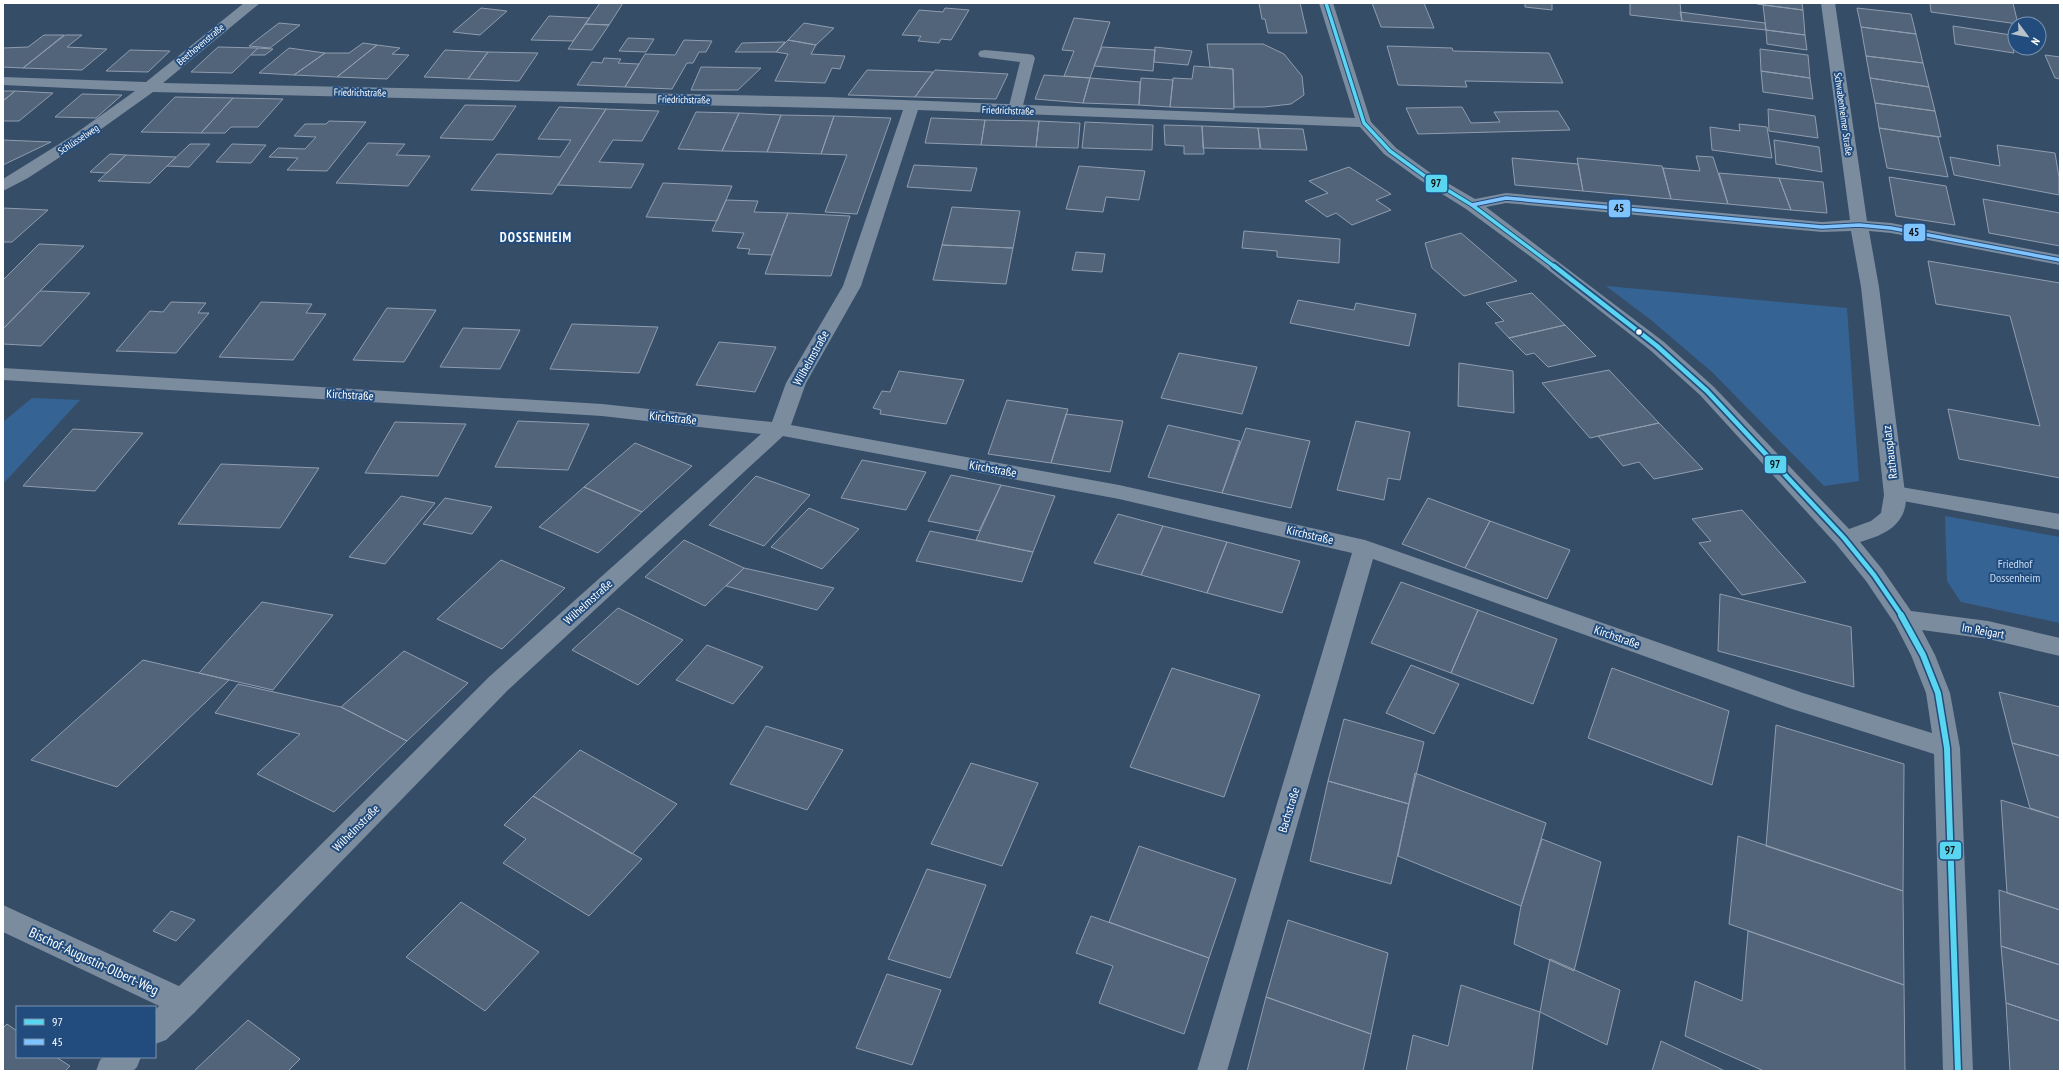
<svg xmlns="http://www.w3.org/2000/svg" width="2063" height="1074" viewBox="0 0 2063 1074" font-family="'PT Sans Narrow',sans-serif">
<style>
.green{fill:#356394}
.building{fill:#52647a;stroke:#8f9dae}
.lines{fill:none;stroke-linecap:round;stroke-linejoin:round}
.lane{fill:#7b8c9f;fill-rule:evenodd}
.street{fill:#7b8c9f;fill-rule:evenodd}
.bus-1-far2-casing{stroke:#214c7d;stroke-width:5.5}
.bus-1-far1-casing{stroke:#214c7d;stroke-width:8}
.bus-1-casing{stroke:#214c7d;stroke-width:9}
.bus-2-casing{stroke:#214c7d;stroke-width:5.5}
.bus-1-far2{stroke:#5ad5f0;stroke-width:3.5}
.bus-1-far1{stroke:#5ad5f0;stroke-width:4.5}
.bus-1{stroke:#5ad5f0;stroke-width:6}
.bus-2{stroke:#80c4ff;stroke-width:3.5}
.bus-dot{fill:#fff;stroke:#214c7d;stroke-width:1.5}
.labels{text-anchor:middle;stroke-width:4;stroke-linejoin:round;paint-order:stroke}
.far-street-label{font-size:10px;fill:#fff;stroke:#214c7d}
.street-label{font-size:12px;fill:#fff;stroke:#214c7d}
.park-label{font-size:12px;fill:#c9def5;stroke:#214c7d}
.far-district-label{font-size:13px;font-weight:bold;letter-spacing:1px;fill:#fff;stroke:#214c7d}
.near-street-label{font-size:14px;fill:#fff;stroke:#214c7d}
.line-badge{stroke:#214c7d;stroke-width:1.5}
.pale-badge-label{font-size:11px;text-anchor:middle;font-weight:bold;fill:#111}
</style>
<rect width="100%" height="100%" fill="#364d68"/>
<!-- green -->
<path class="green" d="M 1606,286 L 1847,308 L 1859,481 L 1824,486 L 1712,372 L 1651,320 Z
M 32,398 L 80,400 L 3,484 L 3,422 Z
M 1945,516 L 2060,537 L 2060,623 L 1961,602 L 1947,581 Z"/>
<!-- building -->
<path class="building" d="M 600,3 L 623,3 L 609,25 L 585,24 Z
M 1259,3 L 1300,3 L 1307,33 L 1268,33 L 1265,19 L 1262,19 Z
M 1372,3 L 1424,3 L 1434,28 L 1381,27 Z
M 1525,3 L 1552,3 L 1552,10 L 1525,7 Z
M 1630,3 L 1680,3 L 1682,21 L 1630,15 Z
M 1757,3 L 1802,3 L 1803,10 L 1757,4 Z
M 1930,3 L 2013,3 L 2018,24 L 1931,12 Z
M 1763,5 L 1803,10 L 1805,35 L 1766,30 Z
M 481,8 L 507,11 L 480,35 L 453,32 Z
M 945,8 L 969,10 L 951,40 L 941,39 L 939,43 L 918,41 L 921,36 L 902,35 L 919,10 L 943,12 Z
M 1857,8 L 1911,14 L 1916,34 L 1861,27 Z
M 1680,12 L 1765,23 L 1766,30 L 1682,21 Z
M 549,16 L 590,18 L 573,41 L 531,40 Z
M 1074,18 L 1110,22 L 1090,78 L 1064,76 L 1074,51 L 1062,50 Z
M 279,23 L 300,25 L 270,48 L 249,46 Z
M 804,23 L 834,28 L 816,45 L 788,40 Z
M 585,24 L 609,25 L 592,50 L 568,49 Z
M 1953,26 L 2011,35 L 2014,53 L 1955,44 Z
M 1861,27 L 1916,34 L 1923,63 L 1866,56 Z
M 1766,30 L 1805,35 L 1807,50 L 1767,44 Z
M 44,35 L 64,35 L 23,68 L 3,67 L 3,48 L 28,47 Z
M 65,35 L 82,35 L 67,47 L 107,49 L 82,70 L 23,68 Z
M 628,38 L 654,39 L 646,52 L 619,51 Z
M 684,40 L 712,41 L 706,52 L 699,52 L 693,63 L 687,63 L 672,89 L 625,87 L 645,54 L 675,55 Z
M 788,40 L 816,45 L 811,54 L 845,56 L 840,69 L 832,68 L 825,83 L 775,81 L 788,54 L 776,52 Z
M 785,42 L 776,52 L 735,52 L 742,43 Z
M 363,43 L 377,45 L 337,77 L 294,75 L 325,53 L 349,53 Z
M 1207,44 L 1263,44 L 1284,54 L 1302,76 L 1304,95 L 1291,104 L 1264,107 L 1234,107 L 1233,69 L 1210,67 Z
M 377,45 L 400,48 L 392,54 L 409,55 L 387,79 L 337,77 Z
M 1387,46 L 1452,48 L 1453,51 L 1549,53 L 1563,83 L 1465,81 L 1467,87 L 1398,85 Z
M 218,47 L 258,48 L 232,73 L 191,72 Z
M 1102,47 L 1155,50 L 1153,71 L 1094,66 Z
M 1155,47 L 1192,51 L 1188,65 L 1154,62 Z
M 258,48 L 273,49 L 265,55 L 251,55 Z
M 289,48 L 325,53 L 294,75 L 259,73 Z
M 1760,49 L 1808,55 L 1810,78 L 1761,71 Z
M 130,50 L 170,51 L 148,72 L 106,71 Z
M 445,50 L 488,52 L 468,79 L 424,77 Z
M 488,52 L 538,53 L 519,81 L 468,79 Z
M 2045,55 L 2060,57 L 2060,79 L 2055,78 Z
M 1866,56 L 1923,63 L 1929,87 L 1870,78 Z
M 604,58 L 621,59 L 618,63 L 639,64 L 625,87 L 577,85 L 592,62 L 602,63 Z
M 1194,66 L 1233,69 L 1234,109 L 1170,107 L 1173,78 L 1192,79 Z
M 701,67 L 761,68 L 738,90 L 691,90 Z
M 867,70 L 933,72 L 915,97 L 848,95 Z
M 935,70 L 1008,74 L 996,99 L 915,97 Z
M 1761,71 L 1810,78 L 1813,99 L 1763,92 Z
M 1044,75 L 1090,78 L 1083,103 L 1035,99 Z
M 1090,78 L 1140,82 L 1139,105 L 1083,103 Z
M 1141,78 L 1173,80 L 1170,107 L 1139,105 Z
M 1870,78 L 1929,87 L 1935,111 L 1875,103 Z
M 3,91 L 15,91 L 3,101 Z
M 15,91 L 53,93 L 19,121 L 3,121 L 3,101 Z
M 82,94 L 122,95 L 96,118 L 55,117 Z
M 175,97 L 233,98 L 201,133 L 141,132 Z
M 233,98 L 283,99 L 258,127 L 231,127 L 225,133 L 201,133 Z
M 1875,103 L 1935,111 L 1941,137 L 1879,128 Z
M 465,105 L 516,106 L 493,140 L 440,138 Z
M 559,107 L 606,109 L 552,194 L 471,190 L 497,154 L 560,157 L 571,140 L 538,139 Z
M 1462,107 L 1471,123 L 1500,122 L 1494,112 L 1558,111 L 1570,130 L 1418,134 L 1406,108 Z
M 606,109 L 659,111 L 642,141 L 613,140 L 599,162 L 644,164 L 631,188 L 558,185 Z
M 1768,109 L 1815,116 L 1818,138 L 1769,131 Z
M 696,112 L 739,113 L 722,151 L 678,149 Z
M 739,113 L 781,115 L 767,152 L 722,151 Z
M 781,115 L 834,116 L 821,154 L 767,152 Z
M 834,116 L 891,118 L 857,214 L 825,212 L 847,155 L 821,154 Z
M 931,118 L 985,120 L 981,145 L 925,143 Z
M 985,120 L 1039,121 L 1036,147 L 981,145 Z
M 329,121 L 366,122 L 327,171 L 287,170 L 298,158 L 269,157 L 278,148 L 305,149 L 316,137 L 294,136 L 305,124 L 326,124 Z
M 1039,121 L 1080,123 L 1078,148 L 1036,147 Z
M 1085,122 L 1153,125 L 1152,150 L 1082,148 Z
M 1739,124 L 1767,127 L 1772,158 L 1712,150 L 1710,127 L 1740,131 Z
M 1164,125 L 1202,126 L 1204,154 L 1184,154 L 1184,146 L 1165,145 Z
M 1202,126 L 1258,128 L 1260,149 L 1203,148 Z
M 1258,128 L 1303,129 L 1307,150 L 1261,149 Z
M 1879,128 L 1938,137 L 1948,177 L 1887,168 Z
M 3,140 L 51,142 L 3,165 Z
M 1774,140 L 1819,147 L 1822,172 L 1776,164 Z
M 368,143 L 405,144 L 396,155 L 430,156 L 408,186 L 336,183 Z
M 190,144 L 210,144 L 189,167 L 167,166 Z
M 232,144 L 266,145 L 251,163 L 216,162 Z
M 1997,145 L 2055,153 L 2059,177 L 2059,195 L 1954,175 L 1950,157 L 2000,166 Z
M 110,154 L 126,155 L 107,173 L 90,172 Z
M 126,155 L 176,157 L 150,183 L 98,181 Z
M 1696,156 L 1713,157 L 1728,204 L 1671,199 L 1663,168 L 1700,171 Z
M 1512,158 L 1578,164 L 1583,191 L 1515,185 Z
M 1577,158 L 1662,166 L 1671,199 L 1583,191 Z
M 914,165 L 977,168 L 971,191 L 907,187 Z
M 1079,166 L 1145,171 L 1139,200 L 1106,197 L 1103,212 L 1066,209 Z
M 1349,167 L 1391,194 L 1376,200 L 1391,210 L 1352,225 L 1336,213 L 1327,217 L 1305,201 L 1328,193 L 1309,181 Z
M 1719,173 L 1779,178 L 1791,210 L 1728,204 Z
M 1889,177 L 1946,186 L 1955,225 L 1896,216 Z
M 1779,178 L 1823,182 L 1827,213 L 1791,210 Z
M 663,183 L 732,186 L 717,221 L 646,217 Z
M 1983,199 L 2060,213 L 2060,246 L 1989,233 Z
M 726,200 L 758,201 L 754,212 L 788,213 L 772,255 L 748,254 L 750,249 L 737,248 L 744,233 L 712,231 Z
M 952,207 L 1020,211 L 1013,248 L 942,245 Z
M 3,208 L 48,210 L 12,242 L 3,242 Z
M 788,213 L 850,216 L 831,276 L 765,274 Z
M 1244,231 L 1340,239 L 1339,263 L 1277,257 L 1277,251 L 1242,248 Z
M 1461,233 L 1517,281 L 1464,296 L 1432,268 L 1425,243 Z
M 39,244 L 84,246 L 3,329 L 3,280 Z
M 942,245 L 1013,248 L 1006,284 L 933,280 Z
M 1076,252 L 1105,254 L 1102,272 L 1072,270 Z
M 1928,261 L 2060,283 L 2060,478 L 1959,459 L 1948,409 L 2040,426 L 2010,316 L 1936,304 Z
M 40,291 L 90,293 L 41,346 L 3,344 L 3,329 Z
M 1532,293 L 1565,325 L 1509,338 L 1495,323 L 1504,321 L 1486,303 Z
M 1298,300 L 1354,310 L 1356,303 L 1416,314 L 1409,346 L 1290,323 Z
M 171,302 L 206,303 L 198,313 L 209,313 L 176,353 L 116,351 L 150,311 L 163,312 Z
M 261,302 L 312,304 L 306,313 L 326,314 L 293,360 L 219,357 Z
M 387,308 L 436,310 L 404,362 L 353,360 Z
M 572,324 L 658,327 L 639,373 L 550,369 Z
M 1565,325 L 1596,356 L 1548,367 L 1534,353 L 1526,355 L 1509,338 Z
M 463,328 L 520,330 L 500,369 L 440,367 Z
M 719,342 L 776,347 L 755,392 L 696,385 Z
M 1179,353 L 1257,367 L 1242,414 L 1161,398 Z
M 1459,363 L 1513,371 L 1514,413 L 1458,406 Z
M 1609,370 L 1659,423 L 1590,438 L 1542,383 Z
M 899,371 L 964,380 L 946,424 L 880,414 L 881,410 L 873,408 L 882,391 L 890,392 Z
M 1007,400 L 1068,409 L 1051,463 L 988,454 Z
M 1066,414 L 1123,421 L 1110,472 L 1051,463 Z
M 518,421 L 589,424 L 568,470 L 495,467 Z
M 1356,421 L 1410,432 L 1400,480 L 1388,478 L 1384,500 L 1337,490 Z
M 395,422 L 466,424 L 438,476 L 365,473 Z
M 1659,423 L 1703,469 L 1654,479 L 1639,462 L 1623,466 L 1598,436 Z
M 1168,425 L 1240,441 L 1222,493 L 1148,477 Z
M 1246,428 L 1310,441 L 1291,508 L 1222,493 Z
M 73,429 L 143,433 L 95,491 L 23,486 Z
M 635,443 L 692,466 L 642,512 L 584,487 Z
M 862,460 L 926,472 L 906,510 L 841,498 Z
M 221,464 L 319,468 L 280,528 L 178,524 Z
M 951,475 L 1001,485 L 979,531 L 928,521 Z
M 756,476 L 810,495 L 764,546 L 709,525 Z
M 1001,485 L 1055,496 L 1033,552 L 976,540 Z
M 584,487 L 642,512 L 598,553 L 539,527 Z
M 401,496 L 435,503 L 385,564 L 349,557 Z
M 445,498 L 492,507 L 472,534 L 423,524 Z
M 1428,498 L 1490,521 L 1465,568 L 1402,544 Z
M 809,508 L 859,529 L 822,569 L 771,547 Z
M 1742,510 L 1806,582 L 1742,595 L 1699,543 L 1711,541 L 1692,519 Z
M 1118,514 L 1163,526 L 1141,575 L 1094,563 Z
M 1490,521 L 1570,550 L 1547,599 L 1465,568 Z
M 1163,526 L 1227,542 L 1207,593 L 1141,575 Z
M 930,531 L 1033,552 L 1022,582 L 916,561 Z
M 684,540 L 744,568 L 705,606 L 645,577 Z
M 1227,542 L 1300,561 L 1282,613 L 1207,593 Z
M 501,560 L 565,588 L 502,649 L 437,619 Z
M 744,568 L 834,588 L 817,610 L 726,586 Z
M 1401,582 L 1478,610 L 1451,673 L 1371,643 Z
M 1720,594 L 1851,627 L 1854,687 L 1718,651 Z
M 262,602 L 333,615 L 273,690 L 199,673 Z
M 618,608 L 683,640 L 638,685 L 572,650 Z
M 1478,610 L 1557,639 L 1533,704 L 1451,673 Z
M 707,645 L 763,667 L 733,704 L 676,680 Z
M 404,651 L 468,683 L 407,741 L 341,707 Z
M 143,660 L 229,680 L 117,787 L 31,760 Z
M 1411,665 L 1459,684 L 1434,734 L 1386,713 Z
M 1172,668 L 1260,695 L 1224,797 L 1130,767 Z
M 1612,668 L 1729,711 L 1712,785 L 1588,738 Z
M 238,684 L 341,707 L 407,741 L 334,812 L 257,774 L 300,734 L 215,713 Z
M 1999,692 L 2060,707 L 2060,756 L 2012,743 Z
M 1344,719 L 1424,742 L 1409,804 L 1328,781 Z
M 1776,725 L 1904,764 L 1903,891 L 1766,846 Z
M 766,726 L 843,750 L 807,810 L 730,784 Z
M 2012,743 L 2060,756 L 2060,818 L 2030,808 Z
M 580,750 L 677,804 L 632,854 L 533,796 Z
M 971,763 L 1038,783 L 1002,866 L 931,844 Z
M 1415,773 L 1546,823 L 1521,906 L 1398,856 Z
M 1328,781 L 1409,804 L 1391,884 L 1310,861 Z
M 533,796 L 642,859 L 589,916 L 503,863 L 526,839 L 504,825 Z
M 2001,800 L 2060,818 L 2060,910 L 2007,893 Z
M 1738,836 L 1903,891 L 1904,985 L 1729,924 Z
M 1542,839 L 1601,862 L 1574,971 L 1514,944 L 1521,906 Z
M 1139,846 L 1236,879 L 1209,958 L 1109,922 Z
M 927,869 L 986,885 L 950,978 L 888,959 Z
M 1999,890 L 2060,910 L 2060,965 L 2001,946 Z
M 461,902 L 539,952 L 485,1011 L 406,957 Z
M 171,911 L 195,920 L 176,941 L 153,931 Z
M 1091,916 L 1209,958 L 1184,1034 L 1099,1003 L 1113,966 L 1076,953 Z
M 1288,920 L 1388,953 L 1371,1034 L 1266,997 Z
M 1748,931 L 1904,985 L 1905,1071 L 1764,1071 L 1685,1036 L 1695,981 L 1742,1001 Z
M 2001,946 L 2060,965 L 2060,1021 L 2006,1003 Z
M 1550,959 L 1620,990 L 1607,1045 L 1540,1012 Z
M 887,974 L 941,990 L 912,1065 L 856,1048 Z
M 1461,985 L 1540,1012 L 1532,1071 L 1406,1071 L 1413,1035 L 1448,1046 Z
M 1266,997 L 1371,1034 L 1363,1071 L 1247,1071 Z
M 2006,1003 L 2060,1021 L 2060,1071 L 2010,1071 Z
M 248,1020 L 300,1059 L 288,1071 L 194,1071 Z
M 7,1024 L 17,1031 L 17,1057 L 56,1057 L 70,1066 L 65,1071 L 3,1071 L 3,1028 Z
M 1661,1041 L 1725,1071 L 1652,1071 Z"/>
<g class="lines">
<!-- lane -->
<path class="lane" d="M 985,50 L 1028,54 L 1033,55 L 1035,58 L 1021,113 L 1011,113 L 1008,110 L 1020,62 L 980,57 L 978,54 L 980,51 Z
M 1895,486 L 2060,514 L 2060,530 L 1887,498 L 1884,493 L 1887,488 Z
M 3,905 L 194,993 L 199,1003 L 194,1013 L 184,1017 L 174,1013 L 3,932 Z"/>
<!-- street -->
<path class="street" d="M 244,3 L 260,3 L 163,83 L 827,97 L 1355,118 L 1319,3 L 1333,3 L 1371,122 L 1396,148 L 1432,174 L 1475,199 L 1506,193 L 1822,222 L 1850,220 L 1821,3 L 1835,3 L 1867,221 L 1891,223 L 2060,255 L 2060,265 L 1891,233 L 1869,231 L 1879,287 L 1906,501 C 1904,527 1881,536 1860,542 L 1882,569 L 1911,611 L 1988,621 L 2060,638 L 2060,656 L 1988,639 L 1922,630 L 1935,655 L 1950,693 L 1960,748 L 1973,1071 L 1943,1071 L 1934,754 L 1789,708 L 1373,559 L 1227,1071 L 1197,1071 L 1352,553 L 1119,499 L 783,436 L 508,690 L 194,1013 L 166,1040 L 155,1044 L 155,1010 L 490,676 L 761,434 L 602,416 L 3,380 L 3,368 L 602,404 L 772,422 L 786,383 L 843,286 L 903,110 L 153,92 L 83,142 L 28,178 L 3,191 L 3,179 L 72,136 L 135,91 L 3,85 L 3,77 L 146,82 ZM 918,110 L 1360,127 L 1384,154 L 1420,180 L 1466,209 L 1542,265 L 1650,350 L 1700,395 L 1836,544 L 1866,581 L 1895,624 L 1911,655 L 1926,693 L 1932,733 L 1803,693 L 1365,540 L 1119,485 L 791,425 L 806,383 L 861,286 ZM 1506,203 L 1822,232 L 1851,231 L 1861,287 L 1884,495 L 1881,513 L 1871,521 L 1849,529 L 1714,387 L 1664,342 L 1486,207 Z
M 104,1057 L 141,1057 L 137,1067 L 133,1071 L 96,1071 L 100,1060 Z"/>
<!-- bus-1-far2 casing -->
<g class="bus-1-far2-casing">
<path id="bus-1-far2" d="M 1326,3 L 1364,123 L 1390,151 L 1426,177 L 1472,205 L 1555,267"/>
</g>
<!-- bus-1-far1 casing -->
<g class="bus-1-far1-casing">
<path id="bus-1-far1" d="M 1554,266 L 1657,346 L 1707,391 L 1844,538 L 1874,575 L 1902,616"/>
</g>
<!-- bus-1 casing -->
<g class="bus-1-casing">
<path id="bus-1" d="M 1901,615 L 1923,655 L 1938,693 L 1947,748 L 1958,1071"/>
</g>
<!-- bus-2 casing -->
<g class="bus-2-casing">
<path id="bus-2" d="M 1472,205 L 1506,198 L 1822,227 L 1859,225 L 1891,228 L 2060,260"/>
</g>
<!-- bus-1-far2 -->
<use href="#bus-1-far2" class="bus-1-far2"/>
<!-- bus-1-far1 -->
<use href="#bus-1-far1" class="bus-1-far1"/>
<!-- bus-1 -->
<use href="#bus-1" class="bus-1"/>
<!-- bus-2 -->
<use href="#bus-2" class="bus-2"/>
</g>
<!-- markers -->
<circle class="bus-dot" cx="1639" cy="332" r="3.5"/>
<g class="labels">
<!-- far-street labels -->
<g class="far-street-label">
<text transform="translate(200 44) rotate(-40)" y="4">Beethovenstraße</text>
<text transform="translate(360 92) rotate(1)" y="4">Friedrichstraße</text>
<text transform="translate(684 99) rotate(1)" y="4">Friedrichstraße</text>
<text transform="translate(1008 110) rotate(2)" y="4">Friedrichstraße</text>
<text transform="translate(1844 114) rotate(82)" y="4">Schwabenheimer Straße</text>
<text transform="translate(78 139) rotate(-33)" y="4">Schlüsselweg</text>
</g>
<!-- street labels -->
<g class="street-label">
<text transform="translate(811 358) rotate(-61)" y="4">Wilhelmstraße</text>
<text transform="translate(350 395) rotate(3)" y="4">Kirchstraße</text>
<text transform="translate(673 418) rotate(6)" y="4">Kirchstraße</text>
<text transform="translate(1890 452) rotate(-97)" y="4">Rathausplatz</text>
<text transform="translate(993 469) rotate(10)" y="4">Kirchstraße</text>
<text transform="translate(1310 535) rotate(13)" y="4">Kirchstraße</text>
<text transform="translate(588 602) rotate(-42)" y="4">Wilhelmstraße</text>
<text transform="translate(1983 631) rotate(10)" y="4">Im Reigart</text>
<text transform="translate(1617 637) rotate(19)" y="4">Kirchstraße</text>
<text transform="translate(1289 810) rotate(-73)" y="4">Bachstraße</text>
<text transform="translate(356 828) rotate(-45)" y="4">Wilhelmstraße</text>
</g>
<!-- park labels -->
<g class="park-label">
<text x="2015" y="568">Friedhof<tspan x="2015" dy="14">Dossenheim</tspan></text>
</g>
<!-- far-district labels -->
<g class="far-district-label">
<text x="536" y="242">DOSSENHEIM</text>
</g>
<!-- near-street labels -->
<g class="near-street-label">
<text transform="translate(94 961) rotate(25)" y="5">Bischof-Augustin-Olbert-Weg</text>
</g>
</g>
<g class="line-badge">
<rect x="1425" y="174" width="23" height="19" rx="4" fill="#5ad5f0"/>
<rect x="1608" y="199" width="23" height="19" rx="4" fill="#80c4ff"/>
<rect x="1903" y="223" width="23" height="19" rx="4" fill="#80c4ff"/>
<rect x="1764" y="455" width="23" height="19" rx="4" fill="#5ad5f0"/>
<rect x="1939" y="841" width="23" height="19" rx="4" fill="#5ad5f0"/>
</g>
<g class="pale-badge-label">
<text x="1436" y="187">97</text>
<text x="1619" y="212">45</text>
<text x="1914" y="236">45</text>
<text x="1775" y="468">97</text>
<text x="1950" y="854">97</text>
</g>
<!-- border -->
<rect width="2063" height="1074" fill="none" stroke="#ffffff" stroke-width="8"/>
<!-- legend -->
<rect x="16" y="1006" width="140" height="52" fill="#214c7d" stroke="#7a94b1"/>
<rect x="24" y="1019" width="20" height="6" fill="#5ad5f0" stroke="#7a94b1"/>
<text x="52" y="1026" font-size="12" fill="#ffffff">97</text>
<rect x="24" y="1039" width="20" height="6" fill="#80c4ff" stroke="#7a94b1"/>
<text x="52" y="1046" font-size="12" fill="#ffffff">45</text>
<!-- north arrow -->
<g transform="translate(2027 36) rotate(122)"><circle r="19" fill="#214c7d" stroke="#7a94b1"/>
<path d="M0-3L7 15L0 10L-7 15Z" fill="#b9c1ca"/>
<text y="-6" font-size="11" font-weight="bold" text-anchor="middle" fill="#ffffff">N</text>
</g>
</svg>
